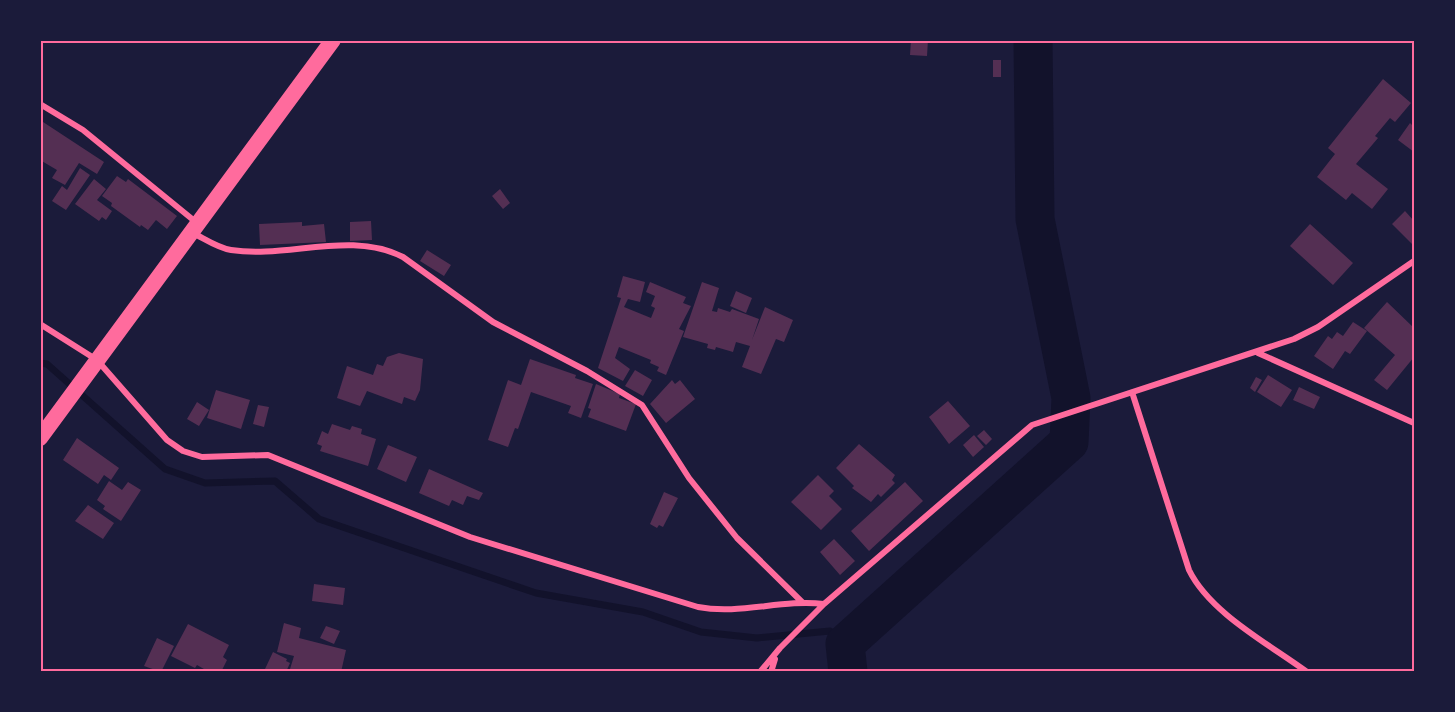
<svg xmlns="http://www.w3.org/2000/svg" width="1455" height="712" viewBox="0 0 1455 712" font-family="'Sofia Sans Condensed',sans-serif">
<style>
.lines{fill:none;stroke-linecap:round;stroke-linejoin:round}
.stream{stroke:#12122b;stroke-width:7}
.river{stroke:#12122b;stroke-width:39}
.building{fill:#542f53}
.minor{stroke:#ff6b9d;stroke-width:6}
.trunk{stroke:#ff6b9d;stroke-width:16}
.neatline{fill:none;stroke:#ff6b9d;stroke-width:2}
</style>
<rect width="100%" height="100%" fill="#1b1b3a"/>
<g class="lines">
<!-- stream -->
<path class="stream" d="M 40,363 L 47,364 L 165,469 L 205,483 L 275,481 L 319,519 L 536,593 L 643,612 L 701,632 L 757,638 L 830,631 L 845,644"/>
<!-- river -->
<path class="river" d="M 848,672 L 845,644 L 1069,442 L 1071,398 L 1035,219 L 1033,40"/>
</g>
<!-- building -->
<path class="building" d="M 911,40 L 928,40 L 927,56 L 910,55 Z
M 993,60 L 1001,60 L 1001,77 L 993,77 Z
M 1383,79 L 1411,103 L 1395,122 L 1390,118 L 1375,136 L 1378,138 L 1356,164 L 1388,189 L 1372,209 L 1352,193 L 1346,200 L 1317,177 L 1335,154 L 1328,148 Z
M 40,120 L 104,162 L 97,174 L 79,163 L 65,185 L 52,178 L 57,170 L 40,160 Z
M 1410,123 L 1414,127 L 1414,152 L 1398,140 Z
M 80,168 L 90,175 L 66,210 L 52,201 L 62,186 L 67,190 Z
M 117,176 L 126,182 L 128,179 L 177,216 L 167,229 L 156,220 L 148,230 L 141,225 L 140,227 L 111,206 L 112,203 L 102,196 Z
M 94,179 L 106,189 L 97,200 L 112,211 L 106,220 L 102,217 L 99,221 L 75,204 Z
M 500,189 L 510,203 L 503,209 L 492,196 Z
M 1405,211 L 1414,221 L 1414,241 L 1412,244 L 1392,224 Z
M 371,221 L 372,240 L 350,241 L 350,222 Z
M 302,222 L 302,226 L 324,224 L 326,242 L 260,245 L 259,224 Z
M 1310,224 L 1353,263 L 1333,285 L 1290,246 Z
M 427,250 L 451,265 L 444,276 L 420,261 Z
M 623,276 L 645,282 L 640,302 L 628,299 L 624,307 L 651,318 L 655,308 L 651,306 L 655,296 L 646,292 L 650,282 L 686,297 L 683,303 L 691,306 L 679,329 L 684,331 L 666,375 L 657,371 L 659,367 L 650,363 L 651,360 L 619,347 L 615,358 L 630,369 L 623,381 L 598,368 L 621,298 L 617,297 Z
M 702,282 L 719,288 L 712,311 L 717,312 L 718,308 L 730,312 L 732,309 L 759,319 L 752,340 L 765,307 L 793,320 L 784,342 L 776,339 L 761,374 L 742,367 L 750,346 L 736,342 L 733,352 L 716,347 L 715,350 L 707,348 L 708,344 L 683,337 Z
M 736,291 L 752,298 L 746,313 L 730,306 Z
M 1387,302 L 1414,328 L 1414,357 L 1387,390 L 1374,380 L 1395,355 L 1364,328 Z
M 1353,322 L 1367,331 L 1350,354 L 1345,351 L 1333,369 L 1314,356 L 1328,336 L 1332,339 L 1337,332 L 1343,336 Z
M 399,353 L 423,359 L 420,390 L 415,401 L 404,397 L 402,404 L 367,391 L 360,406 L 337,398 L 347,366 L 373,375 L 377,364 L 383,366 L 387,357 Z
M 530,359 L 576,375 L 575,378 L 593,384 L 581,418 L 568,413 L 571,406 L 531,392 L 518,429 L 515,428 L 508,447 L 488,440 L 508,380 L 521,385 Z
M 635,370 L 652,380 L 643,396 L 625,386 Z
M 1268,375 L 1292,390 L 1281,407 L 1257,392 Z
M 1256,377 L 1262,380 L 1255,392 L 1250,388 Z
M 672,380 L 675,384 L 680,380 L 695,399 L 666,423 L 650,404 Z
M 596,384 L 620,394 L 619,398 L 636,404 L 626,431 L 588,417 L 591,409 L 588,408 Z
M 1299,387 L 1320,397 L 1314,409 L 1293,400 Z
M 216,390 L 250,400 L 241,429 L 207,418 Z
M 948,401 L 970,426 L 949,444 L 929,417 Z
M 197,402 L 209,410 L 199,426 L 187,419 Z
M 258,405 L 269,407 L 264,427 L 253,424 Z
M 332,424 L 350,430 L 352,426 L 362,429 L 361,434 L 376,439 L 368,466 L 320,451 L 322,446 L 317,444 L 322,431 L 328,434 Z
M 984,430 L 992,439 L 986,445 L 977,436 Z
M 974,435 L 984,447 L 973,457 L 963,445 Z
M 77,438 L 119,468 L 111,480 L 104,475 L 98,484 L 63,460 Z
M 859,444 L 895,475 L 892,480 L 895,483 L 881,497 L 878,494 L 871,502 L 852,488 L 854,486 L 836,468 Z
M 388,445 L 417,457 L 406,482 L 377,469 Z
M 429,469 L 483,493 L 479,500 L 467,496 L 463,505 L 452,500 L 449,506 L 419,493 Z
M 818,475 L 834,491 L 829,496 L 842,509 L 821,530 L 791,502 Z
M 109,481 L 122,490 L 128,482 L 141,490 L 121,521 L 103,509 L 105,506 L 97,500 Z
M 905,482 L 923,501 L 869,551 L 851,531 Z
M 664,492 L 678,498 L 663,527 L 659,525 L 657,528 L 650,524 Z
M 88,505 L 114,523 L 103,539 L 75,521 Z
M 834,539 L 855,561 L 840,575 L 820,552 Z
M 314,584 L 345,588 L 343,605 L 312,601 Z
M 284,623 L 301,628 L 299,638 L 346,650 L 341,672 L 290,669 L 294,656 L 277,652 Z
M 188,624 L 229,645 L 223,657 L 227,660 L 221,672 L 209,672 L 197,665 L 195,668 L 171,656 Z
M 326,626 L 340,631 L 334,644 L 320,638 Z
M 157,638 L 174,646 L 161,672 L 144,666 Z
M 273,652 L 287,659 L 286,661 L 290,663 L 286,672 L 265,669 Z"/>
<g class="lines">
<!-- minor -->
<path class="minor" d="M 40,104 L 83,130 L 197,223
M 193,233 C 205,239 218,248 231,250 C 287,259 350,230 403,257 L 493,322 L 587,371 L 642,405 L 689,478 L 737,538 L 802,602
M 40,324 L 97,360 L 167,440 L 183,451 L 202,457 L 268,455 L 470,537 L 698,607 C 740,615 781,599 824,604
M 1258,353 L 1414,423
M 1132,392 L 1189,570 C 1210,613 1269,644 1307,672
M 760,672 L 780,648 L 824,604 L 1032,425 L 1294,339 L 1318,327 L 1414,261
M 771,672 L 775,659"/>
<!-- trunk -->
<path class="trunk" d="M 40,438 L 333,40"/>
</g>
<!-- border -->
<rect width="1455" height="712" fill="none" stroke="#1b1b3a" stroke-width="84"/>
<rect x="42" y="42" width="1371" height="628" class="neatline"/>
</svg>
